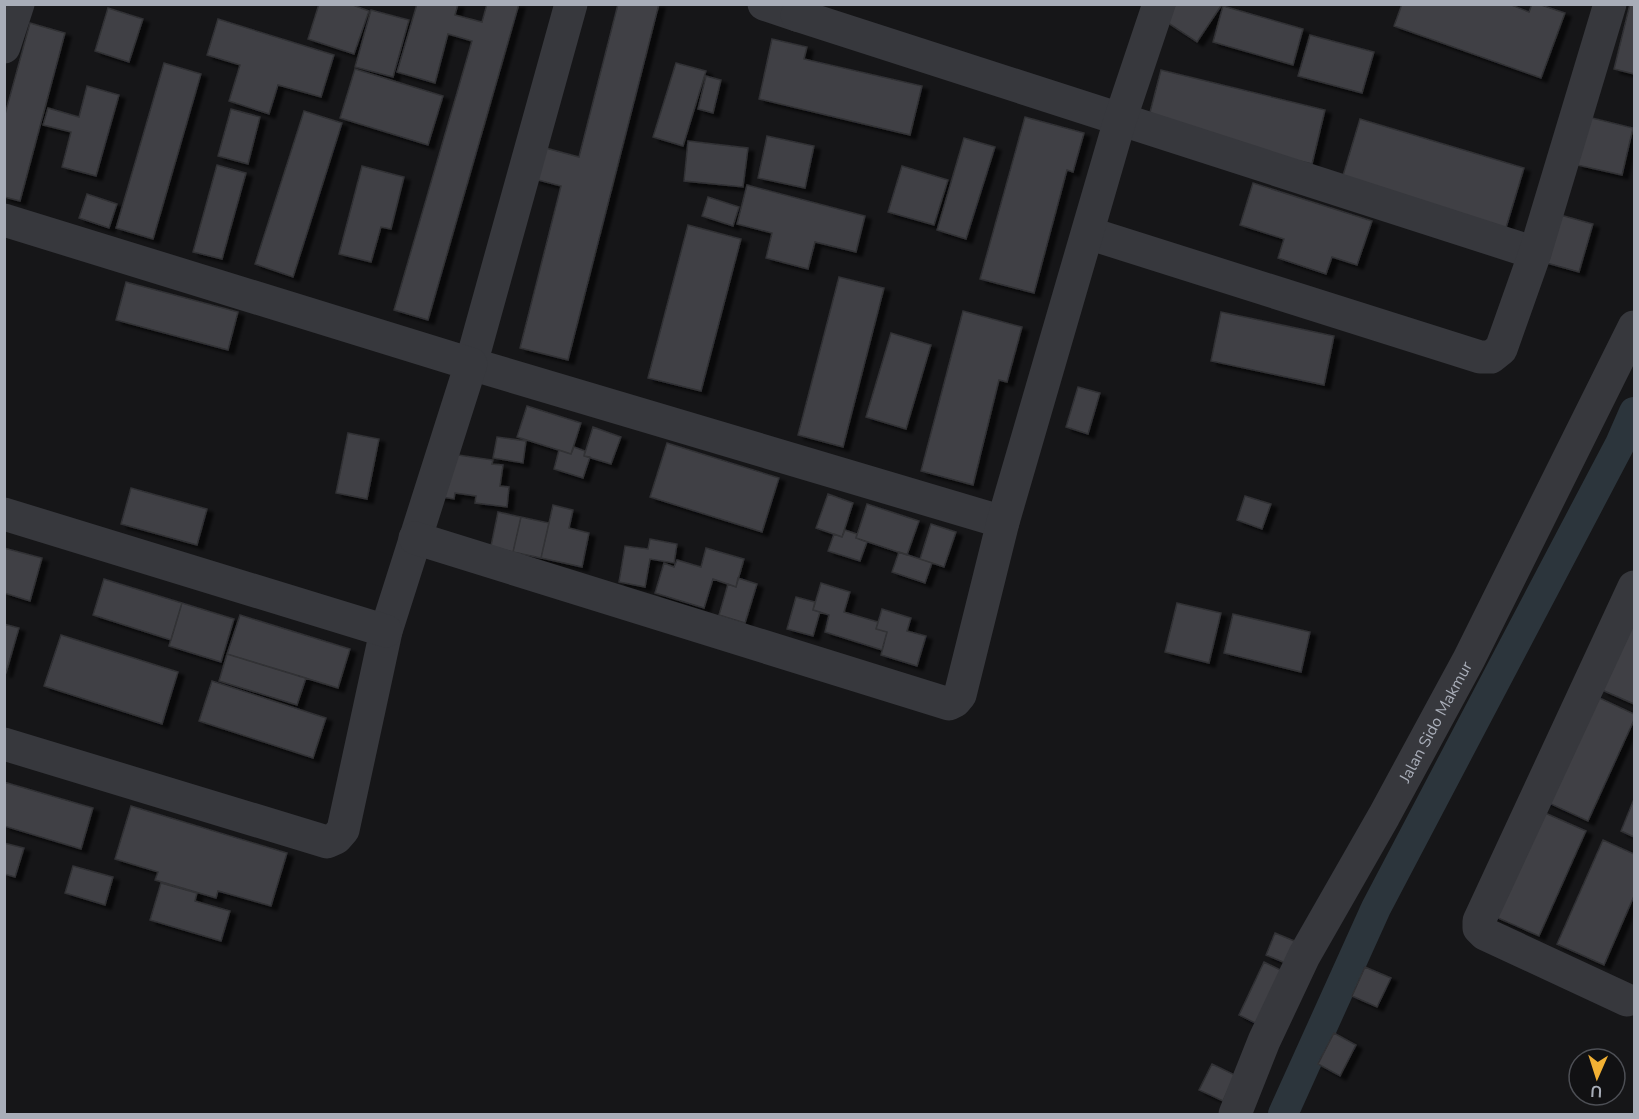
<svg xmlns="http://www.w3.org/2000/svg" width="1639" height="1119" viewBox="0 0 1639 1119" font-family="'Nunito Sans',sans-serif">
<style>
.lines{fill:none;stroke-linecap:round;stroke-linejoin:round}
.canal{stroke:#2c353c;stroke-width:30}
.building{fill:#404145;stroke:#303034;stroke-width:1.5;filter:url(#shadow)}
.minor{stroke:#37383d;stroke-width:33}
.labels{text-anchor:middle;stroke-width:6;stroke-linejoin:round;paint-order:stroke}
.street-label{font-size:16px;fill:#a8adb8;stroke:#111113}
</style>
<defs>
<filter id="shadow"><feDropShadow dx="6" dy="4" stdDeviation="1.5" flood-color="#0009"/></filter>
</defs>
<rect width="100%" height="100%" fill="#161618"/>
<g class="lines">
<!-- canal -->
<path class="canal" d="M 1283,1114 L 1376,908 L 1620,444 L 1634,412"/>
</g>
<!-- building -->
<path class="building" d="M 319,4 L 350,4 L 369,11 L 354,54 L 308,39 Z
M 417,4 L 458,4 L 455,15 L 482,22 L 487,4 L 519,4 L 428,320 L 394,310 L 472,41 L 448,34 L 435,83 L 397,72 Z
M 618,4 L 659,4 L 568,360 L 520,348 L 561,186 L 534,179 L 542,147 L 579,157 Z
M 1176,4 L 1219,4 L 1221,6 L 1197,42 L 1165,21 Z
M 1402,4 L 1509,4 L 1529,12 L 1532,4 L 1538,4 L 1565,13 L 1541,78 L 1394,26 Z
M 1630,4 L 1634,4 L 1634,74 L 1614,69 Z
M 1223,6 L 1303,29 L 1293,65 L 1213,42 Z
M 108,8 L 143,19 L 129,62 L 95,51 Z
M 371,10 L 409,20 L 393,77 L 355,67 Z
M 218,19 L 334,55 L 321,97 L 278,85 L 269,114 L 229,101 L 240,65 L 207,55 Z
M 30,23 L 65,33 L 20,201 L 4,197 L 4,118 Z
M 1310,35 L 1374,52 L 1362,93 L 1298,76 Z
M 772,39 L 807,47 L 804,59 L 922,86 L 910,135 L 759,99 Z
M 164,63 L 201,74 L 153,239 L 116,228 Z
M 676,63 L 706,71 L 683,146 L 653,137 Z
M 355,69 L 443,96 L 428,145 L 340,118 Z
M 1161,70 L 1325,110 L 1312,164 L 1147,124 Z
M 706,76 L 721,80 L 713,113 L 698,109 Z
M 87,86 L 119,95 L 96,176 L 62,167 L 71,132 L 43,125 L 48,108 L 79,117 Z
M 231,109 L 260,117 L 248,164 L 218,156 Z
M 304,111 L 342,123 L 293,277 L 255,264 Z
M 1025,117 L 1084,133 L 1073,172 L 1067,170 L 1034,293 L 980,279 Z
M 1588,117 L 1633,128 L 1622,175 L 1577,165 Z
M 1360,119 L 1524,168 L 1505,231 L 1341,182 Z
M 767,136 L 814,146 L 805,188 L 758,178 Z
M 964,138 L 995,147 L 966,239 L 937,230 Z
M 688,141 L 748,148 L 743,187 L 684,181 Z
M 217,165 L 246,173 L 222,259 L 193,252 Z
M 362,166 L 404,177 L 391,229 L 381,227 L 371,262 L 339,254 Z
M 902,166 L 948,180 L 934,225 L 888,212 Z
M 1253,183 L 1372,221 L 1357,265 L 1332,257 L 1326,274 L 1278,258 L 1284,239 L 1240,225 Z
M 747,185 L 865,216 L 856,252 L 815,242 L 808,269 L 766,258 L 772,233 L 737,224 Z
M 87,194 L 117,204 L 109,228 L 79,218 Z
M 708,197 L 739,207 L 733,226 L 702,216 Z
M 1557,214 L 1593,224 L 1579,272 L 1543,262 Z
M 688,225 L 741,239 L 701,391 L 648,378 Z
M 839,277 L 884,288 L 843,447 L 798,435 Z
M 126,282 L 238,312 L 228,350 L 116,320 Z
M 963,311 L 1022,327 L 1007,382 L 999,380 L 973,485 L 921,471 Z
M 1221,312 L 1334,336 L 1324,385 L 1211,361 Z
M 891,333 L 931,345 L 906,429 L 866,417 Z
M 1078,387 L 1100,393 L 1088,434 L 1066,427 Z
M 527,406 L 581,423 L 571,454 L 517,437 Z
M 593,427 L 621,437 L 611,464 L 584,456 Z
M 348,433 L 379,439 L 367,499 L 336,493 Z
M 497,437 L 526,441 L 523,463 L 493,458 Z
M 667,443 L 779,478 L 762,532 L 650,497 Z
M 574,447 L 585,451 L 584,456 L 590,457 L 583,478 L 554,469 L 559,450 L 571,454 Z
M 451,454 L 493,460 L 492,464 L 503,465 L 500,486 L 509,487 L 507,507 L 475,503 L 476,496 L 455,493 L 454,499 L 435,496 Z
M 131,488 L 207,509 L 197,545 L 121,524 Z
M 828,494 L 853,503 L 842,537 L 816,528 Z
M 1245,496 L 1271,504 L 1262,529 L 1237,520 Z
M 867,504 L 919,521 L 907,555 L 856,538 Z
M 553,505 L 573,510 L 569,528 L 589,533 L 582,567 L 541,558 Z
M 498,512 L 521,517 L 513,552 L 491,546 Z
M 521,517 L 549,523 L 541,558 L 513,552 Z
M 931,524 L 956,532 L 944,567 L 920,559 Z
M 845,530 L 857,534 L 856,538 L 867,542 L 860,561 L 828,551 L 834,534 L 842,537 Z
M 650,539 L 677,544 L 674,563 L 650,559 L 645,587 L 619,582 L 625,546 L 648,549 Z
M 4,548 L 42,558 L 30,601 L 4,593 Z
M 706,548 L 744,559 L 736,587 L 713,579 L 704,608 L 655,593 L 664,563 L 674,567 L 677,560 L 701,567 Z
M 899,552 L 932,563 L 925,583 L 892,572 Z
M 738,578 L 757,584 L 745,623 L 719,615 L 728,584 L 736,587 Z
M 104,579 L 182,603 L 171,640 L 93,615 Z
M 821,583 L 850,592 L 844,612 L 878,622 L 876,629 L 887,632 L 882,650 L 825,632 L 829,615 L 813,610 Z
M 796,597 L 815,602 L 813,610 L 820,612 L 813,636 L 787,629 Z
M 182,603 L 234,619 L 221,662 L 169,646 Z
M 1177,603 L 1221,613 L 1209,663 L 1165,652 Z
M 882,609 L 911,618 L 907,631 L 926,636 L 917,666 L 881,655 L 887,632 L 876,629 Z
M 1233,614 L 1310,632 L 1301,672 L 1224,653 Z
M 1634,614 L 1634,704 L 1602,690 Z
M 240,615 L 350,649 L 338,688 L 227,654 Z
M 4,624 L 19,628 L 6,673 L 4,673 Z
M 61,635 L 178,672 L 162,724 L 44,686 Z
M 227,654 L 306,678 L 297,705 L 219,681 Z
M 212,681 L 326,718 L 313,758 L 199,721 Z
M 1589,693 L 1634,714 L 1634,720 L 1588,821 L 1540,799 Z
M 4,782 L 93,808 L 81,849 L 4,826 Z
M 1634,799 L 1634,837 L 1621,831 Z
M 131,806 L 287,853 L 271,906 L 218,891 L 216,898 L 155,880 L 158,872 L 115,859 Z
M 1536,809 L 1586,831 L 1539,936 L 1489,914 Z
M 1603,840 L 1634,854 L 1634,896 L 1604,965 L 1557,944 Z
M 4,843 L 24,848 L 15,877 L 4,874 Z
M 73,866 L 113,877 L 105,905 L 65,893 Z
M 161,883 L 197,893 L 195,901 L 230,911 L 221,941 L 150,920 Z
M 1275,933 L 1304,945 L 1295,967 L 1266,955 Z
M 1264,962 L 1291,975 L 1265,1028 L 1239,1015 Z
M 1365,967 L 1391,978 L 1377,1007 L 1352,996 Z
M 1334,1033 L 1356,1045 L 1340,1076 L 1318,1064 Z
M 1212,1064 L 1235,1075 L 1223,1101 L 1199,1090 Z"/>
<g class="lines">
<!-- minor -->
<g class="minor">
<path d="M 571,4 L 471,364 L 1003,522"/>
<path d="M 764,4 L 797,15 L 800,4"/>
<path d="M 797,15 L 1535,253"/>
<path d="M 4,47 L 18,4"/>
<path d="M 4,220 L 471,364 L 386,631 L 343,830 L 336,838 L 327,842 L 4,744"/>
<path d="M 1088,233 L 1480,357 L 1491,357 L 1501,349 L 1535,253 L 1610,4"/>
<path d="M 4,514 L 386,631"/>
<path d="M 415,538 L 949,704 L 955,701 L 960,695 L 1003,522 L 1120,120 L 1159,4"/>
<path d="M 1627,1000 L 1485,934 L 1479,928 L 1479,921 L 1634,587"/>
<path id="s1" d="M 1235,1114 L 1264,1041 L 1304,956 L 1384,816 L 1469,659 L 1634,327"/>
</g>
</g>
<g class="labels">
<!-- street labels -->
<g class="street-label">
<text dy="6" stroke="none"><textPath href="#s1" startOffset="441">Jalan Sido Makmur</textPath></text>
</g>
</g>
<!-- border -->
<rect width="1639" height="1119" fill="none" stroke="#a8adb8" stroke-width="12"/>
<!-- north arrow -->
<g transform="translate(1597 1077) rotate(183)"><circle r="28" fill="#111113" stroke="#4d4f55" stroke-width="1.5"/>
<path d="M0-4.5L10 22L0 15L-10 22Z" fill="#f2b134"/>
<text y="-9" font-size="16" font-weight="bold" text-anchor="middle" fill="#a8adb8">U</text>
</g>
</svg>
